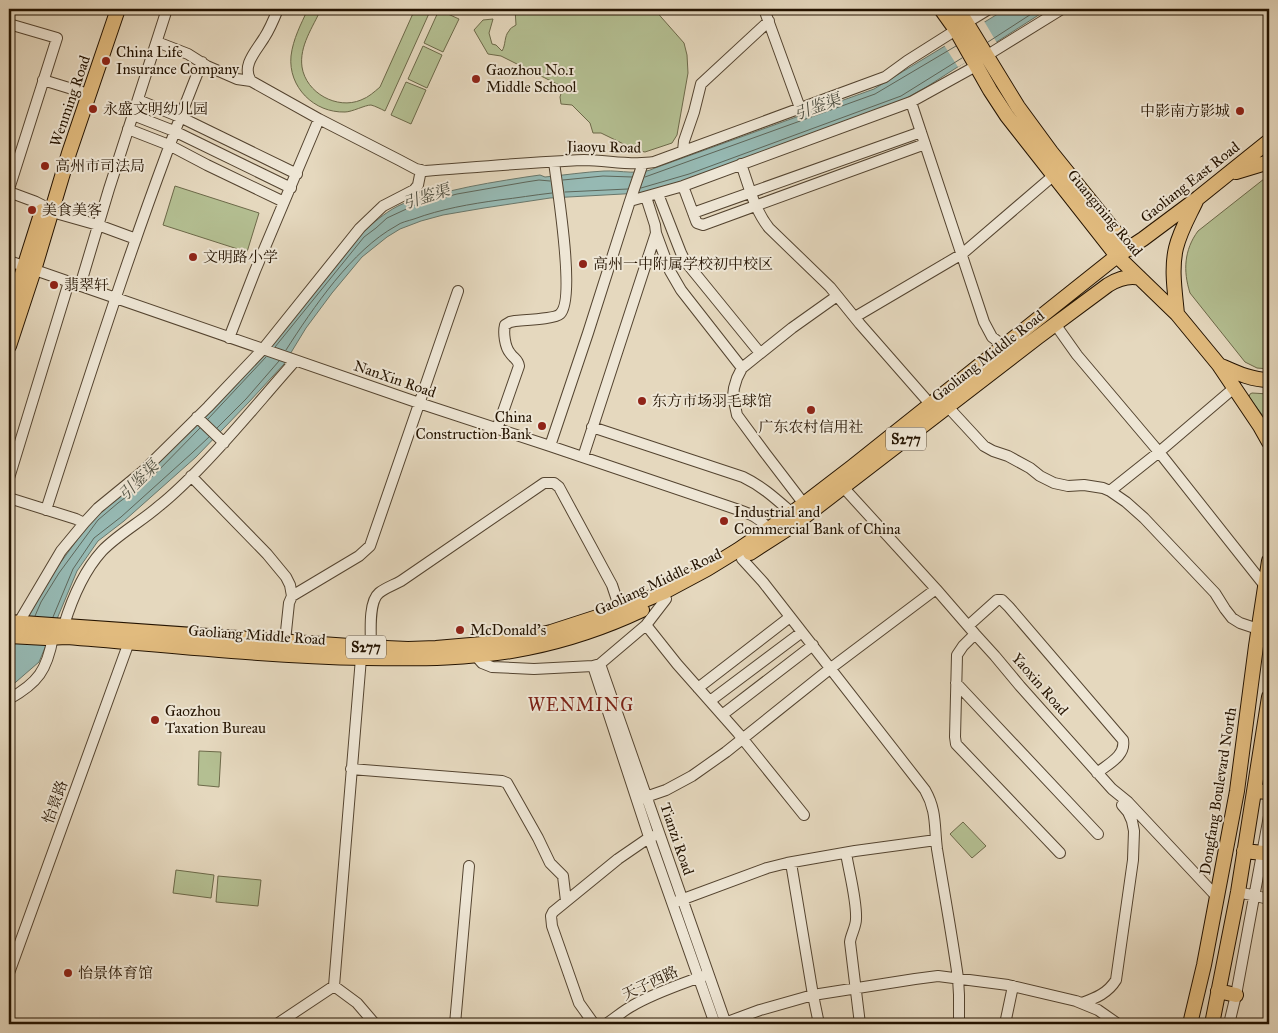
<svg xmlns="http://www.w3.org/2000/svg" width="1278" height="1033" viewBox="0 0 1278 1033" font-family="'IM FELL Great Primer','Noto Serif SC',serif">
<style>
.green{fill:#b4bf92;stroke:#6c6949}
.water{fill:#96b9b3;stroke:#68776b}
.pier{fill:#e5d8be}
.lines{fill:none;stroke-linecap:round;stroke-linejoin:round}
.shore{stroke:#5d665a;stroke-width:1}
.minor-casing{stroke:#544430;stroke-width:12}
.major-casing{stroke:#241300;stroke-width:16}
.minor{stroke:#eee6d5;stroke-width:10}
.major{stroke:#e2bc7f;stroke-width:14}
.poi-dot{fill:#8f2418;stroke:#eee6d5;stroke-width:2}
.labels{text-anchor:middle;stroke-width:4;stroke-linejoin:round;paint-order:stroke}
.shield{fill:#eee6d5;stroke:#615240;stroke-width:1}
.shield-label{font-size:14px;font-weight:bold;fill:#241300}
.poi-label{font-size:15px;fill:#241300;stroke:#eee6d5;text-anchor:start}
.street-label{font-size:15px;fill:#241300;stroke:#eee6d5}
.water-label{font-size:16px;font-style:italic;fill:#4c4d3f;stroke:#eee6d5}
.quarter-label{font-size:18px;letter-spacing:1px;fill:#7a1f14;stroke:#eee6d5}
</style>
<rect width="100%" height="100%" fill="#e5d8be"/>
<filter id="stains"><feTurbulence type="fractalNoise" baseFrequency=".004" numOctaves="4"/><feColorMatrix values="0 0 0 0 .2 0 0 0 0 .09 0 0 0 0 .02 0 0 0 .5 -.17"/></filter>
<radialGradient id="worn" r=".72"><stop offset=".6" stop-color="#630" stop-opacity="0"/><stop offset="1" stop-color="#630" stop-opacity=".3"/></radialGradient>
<!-- green -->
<path class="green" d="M 308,9 L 321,9 C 313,27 299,46 302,67 C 306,93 337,110 361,100 C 369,97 374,92 380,87 L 415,9 L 431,9 L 385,111 C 381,109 375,106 371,105 C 365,105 352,112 345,112 C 314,113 288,87 291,56 C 293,39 301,24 308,9 Z
M 515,9 L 654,9 L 684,43 L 687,55 L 688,73 L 677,135 L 672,143 L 645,152 L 636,150 L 601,133 L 593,133 L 590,123 L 572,105 L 561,104 L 560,97 L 563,87 L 501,56 L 488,54 L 474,30 L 483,20 L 493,19 L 489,33 L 492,44 L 496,45 L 502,51 C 506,45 504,36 509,31 C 510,28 513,27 516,25 Z
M 439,10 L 459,19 L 443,52 L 424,43 Z
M 423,46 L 442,55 L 427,88 L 408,79 Z
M 406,82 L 426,90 L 411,124 L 391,115 Z
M 1269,175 L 1269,369 L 1257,368 L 1245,362 L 1190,293 C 1183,271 1184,250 1198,231 Z
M 175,186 L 259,213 L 247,252 L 163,225 Z
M 1252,393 L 1269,394 L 1269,424 L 1249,397 L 1250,394 Z
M 199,751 L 221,752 L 219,787 L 198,785 Z
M 963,822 L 986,846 L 972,858 L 950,834 Z
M 176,870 L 214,875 L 211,898 L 173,893 Z
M 218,876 L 261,880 L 258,906 L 216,902 Z"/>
<!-- water -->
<path class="water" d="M 1006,9 L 1048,9 L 928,86 L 903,100 L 690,179 L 641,193 L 550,198 L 484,208 L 443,215 L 421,221 L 400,229 L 387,237 L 362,257 L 332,293 L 306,328 L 284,364 L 249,402 L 196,457 L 124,521 L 98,541 L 77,571 L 39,662 L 9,688 L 9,656 L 37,600 L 55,570 L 94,517 L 115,499 L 147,475 L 176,446 L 229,389 L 360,233 C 373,224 384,213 398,206 C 414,198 432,195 450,191 C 475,185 500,181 526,177 L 540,175 L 545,177 C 565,175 585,172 604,171 C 621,170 640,176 655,168 L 874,89 Z"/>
<!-- pier -->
<path class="pier" d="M 984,21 L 997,43 L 958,67 L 944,45 Z"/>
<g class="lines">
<!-- shore -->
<path class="shore" d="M 988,42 L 1039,9
M 645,177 L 875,94 L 956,46
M 563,180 L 603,176 L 632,177
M 641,188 L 689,174 L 901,96 L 962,58
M 565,192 L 628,189
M 275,347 L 364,237 L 376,228 L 387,218 L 415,205 L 457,194 L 526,182 L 539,180 L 550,181
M 286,350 C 313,308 352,250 396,226 C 401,222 408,221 414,219 C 441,209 470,204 499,200 C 517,198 534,195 552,193
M 208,419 L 266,357
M 217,428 L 246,399 L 279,361
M 35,616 L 41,602 L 59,573 L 98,520 L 118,503 L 150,479 L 200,428
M 53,617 L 73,569 L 94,538 L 121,517 L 192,453 L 209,437"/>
<!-- minor casing -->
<g class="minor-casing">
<path id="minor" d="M 278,9 C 274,19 270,29 264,38 C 256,51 241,66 251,81 L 319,119 L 399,160 L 416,169 L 425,171 C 478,167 531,162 584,160 C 607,160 631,166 654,162 L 885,77 L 907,61 L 956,30
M 764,9 L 800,108
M 966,23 L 989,9
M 9,24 L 57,38 L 9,189
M 157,42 L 188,54 L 207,66 L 237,79 L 251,81
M 986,56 L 1062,9
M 43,80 L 82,92
M 138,100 L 180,117 L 297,174
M 911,102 L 984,322 L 992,337 L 1004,346
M 133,115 L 174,131 L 291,188
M 128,129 L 169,145 L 207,165 L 284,202
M 683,151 L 684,141 L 694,112 L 701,84 L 769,21
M 741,164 C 749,186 754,209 769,228 L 830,287 L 860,324 L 931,405
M 683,186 L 696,221 L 697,223 L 703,225 L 925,144
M 9,192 L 36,202 L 44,206
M 658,194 L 681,253 L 685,261 L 760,353
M 630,201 L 683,186 L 911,102 L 976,66
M 52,212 L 98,225 L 136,239
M 693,213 L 921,132
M 656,233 L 670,271 L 681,290 L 742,368
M 9,261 L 419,403 L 550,446 L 736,509 C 751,514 758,517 769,529
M 80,286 L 109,189 L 167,9
M 855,317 L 962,254 L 1053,176
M 1055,324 L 1077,355 L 1159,452 L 1265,586
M 229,338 L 255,271 L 319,119
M 948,407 L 984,446 L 993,451 L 1008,456 L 1030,468 L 1040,476 L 1054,483 L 1068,486 L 1084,485 L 1103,488 L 1110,491 L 1126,502 L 1144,518 L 1215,593 L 1225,609 L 1232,618 L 1240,623 L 1258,629
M 197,417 L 224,443
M 592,427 L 743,477 C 762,486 776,499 792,513
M 497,429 L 519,366 C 518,359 514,359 510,353 C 505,347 503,333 505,325 L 510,322 L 515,321 C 523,320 555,319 560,314 C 576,300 557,186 554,162
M 550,446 L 588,333 L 630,201 L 643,163
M 583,457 L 656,233 L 655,225 L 646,197
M 191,476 L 267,554 L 286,577 L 290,585 L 292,596
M 9,478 L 69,282
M 843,487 L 936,589 L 975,634 L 995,656 L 1020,686 L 1112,789 L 1128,802 L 1217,897
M 1110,491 L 1159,452 L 1234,388
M 9,498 L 76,519 L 84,523
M 804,504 L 765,453 L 737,415 L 733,396 L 734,388 L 737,378 L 742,368 L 792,328 L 837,296
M 46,510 C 95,359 143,208 202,62
M 742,559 L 763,582 L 925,790 C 937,811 934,826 937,849 C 944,892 952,935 958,978 L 959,995 L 959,1024
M 19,622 L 61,551 L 85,522 L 98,508 L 142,472 L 208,407 L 263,349 L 360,228 L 383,206 L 414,190 L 418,185 L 421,170
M 64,625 C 72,599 83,572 102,551 C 117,535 142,521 159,506 C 172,496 184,484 196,472 C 231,437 262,398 295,361
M 646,625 L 677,664 L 738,733 L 804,815
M 968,626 L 997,600 L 1002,600 L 1009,607 L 1123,740 C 1126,756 1108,764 1097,773
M 975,634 L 963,646 L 957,655 L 955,737 L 956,744 L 1060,853
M 285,641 L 289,603 L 292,596 L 359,556 L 370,546 L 458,291
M 371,648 C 371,634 368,602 379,593 C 385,588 394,585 401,581 L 544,483 L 554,483 L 559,487 L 612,585 L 620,609
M 475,655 L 482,663 L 492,667 L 534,669 L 593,666 L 600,664 L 646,625 L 666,599
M 600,664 L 726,1024
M 593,666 L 651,843 L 715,1024
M 956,683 L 1098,834
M 698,688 L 790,617
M 9,699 C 38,683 47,670 53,637
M 710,701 L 802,632
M 722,715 L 813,645
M 351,769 L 502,781 L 507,783 L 538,838 L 550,863 L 563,876 L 566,901
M 640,799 L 666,790 L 692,776 L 726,752 L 831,668 L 936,589
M 846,853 C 849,872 857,901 856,919 C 856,927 851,934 850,942 L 860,1024
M 791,863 L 813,995 L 819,1024
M 1238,892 L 1269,899
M 678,901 L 767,868 L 787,863 L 855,851 L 936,840
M 9,973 L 129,642
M 334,986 L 357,1003 L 375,1024
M 1082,1003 C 1096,998 1108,993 1116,980 L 1133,860 L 1134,831 L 1132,821 L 1128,812 L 1122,805
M 277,1024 L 334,986 L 361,658
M 455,1024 L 469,866
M 594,1024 L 579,1003 L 552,926 L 551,916 L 553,912 L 618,859 L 650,837 L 654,836
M 606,1024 C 615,1018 623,1011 632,1006 C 654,993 679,985 703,976
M 722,1024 L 760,1010 L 813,995 L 915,979 L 938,976 L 1008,985 L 1076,1001 L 1098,1010 L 1118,1024
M 1005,1024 L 1013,986
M 1229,1024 L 1236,995 L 1269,816"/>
</g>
<!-- major casing -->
<g class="major-casing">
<path id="major" d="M 941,9 L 956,30 L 990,90 L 1007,116 L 1117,256 L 1177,314 L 1219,365 L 1260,426 L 1269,442
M 958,9 L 1018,107 L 1051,152 L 1129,249
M 1236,172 L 1269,162
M 1177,314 C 1175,292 1171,269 1176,248 C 1180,231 1189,216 1196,201
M 9,315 L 42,211
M 9,346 L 34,270 L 69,153 L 118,9
M 1219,365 C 1235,372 1251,380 1269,380
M 750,553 L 795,524 L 1038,337 L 1108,285 C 1118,279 1128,275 1140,278
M 9,622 L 364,647 L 408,649 L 436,648 L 494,643 L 523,639 L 551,632 L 625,608 L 664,592 L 707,569 L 738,550 L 792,513 L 852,467 L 1073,291 L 1117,256 L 1143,239 L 1198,198 L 1269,141
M 9,636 L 46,638 L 67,637 C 166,645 266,656 365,658 C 419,659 474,659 528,648 C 567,640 606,627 642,610
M 1254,791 L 1269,792
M 1244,851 L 1263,853
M 1218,991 L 1236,995
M 1190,1024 L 1204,965 L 1237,791 L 1256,646 L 1269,561
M 1212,1024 L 1238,892 L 1269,697"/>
</g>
<!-- minor -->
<use href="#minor" class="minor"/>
<!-- major -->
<use href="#major" class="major"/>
</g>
<!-- markers -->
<g class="poi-dot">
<circle cx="106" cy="61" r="5"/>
<circle cx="476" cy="79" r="5"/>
<circle cx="93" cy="109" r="5"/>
<circle cx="1240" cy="111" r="5"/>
<circle cx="45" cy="166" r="5"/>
<circle cx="32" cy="210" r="5"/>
<circle cx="193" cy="257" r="5"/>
<circle cx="583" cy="264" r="5"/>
<circle cx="54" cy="285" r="5"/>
<circle cx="642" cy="401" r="5"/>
<circle cx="811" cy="410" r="5"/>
<circle cx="542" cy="426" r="5"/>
<circle cx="724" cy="521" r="5"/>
<circle cx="460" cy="630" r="5"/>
<circle cx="155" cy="720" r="5"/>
<circle cx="68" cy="973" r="5"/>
</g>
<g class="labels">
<!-- shield labels -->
<g class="shield">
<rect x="886" y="427.5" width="40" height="23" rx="4"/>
<rect x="346" y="635.5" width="40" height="23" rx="4"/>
</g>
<g class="shield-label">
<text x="906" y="444">S277</text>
<text x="366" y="652">S277</text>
</g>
<!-- poi labels -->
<g class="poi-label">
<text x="116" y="57">China Life<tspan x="116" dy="17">Insurance Company</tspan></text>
<text x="486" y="75">Gaozhou No.1<tspan x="486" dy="17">Middle School</tspan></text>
<text x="103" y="114">永盛文明幼儿园</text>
<text x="1230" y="116" text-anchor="end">中影南方影城</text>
<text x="55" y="171">高州市司法局</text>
<text x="42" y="215">美食美客</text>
<text x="203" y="262">文明路小学</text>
<text x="593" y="269">高州一中附属学校初中校区</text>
<text x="64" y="290">翡翠轩</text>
<text x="652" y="406">东方市场羽毛球馆</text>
<text x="532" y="422" text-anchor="end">China<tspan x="532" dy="17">Construction Bank</tspan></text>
<text x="811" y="432" text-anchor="middle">广东农村信用社</text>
<text x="734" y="517">Industrial and<tspan x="734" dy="17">Commercial Bank of China</tspan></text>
<text x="470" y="635">McDonald's</text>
<text x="165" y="716">Gaozhou<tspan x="165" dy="17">Taxation Bureau</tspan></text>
<text x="78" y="978">怡景体育馆</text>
</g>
<!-- street labels -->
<g class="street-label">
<text transform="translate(70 101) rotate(-71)" y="5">Wenming Road</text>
<text transform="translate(604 147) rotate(1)" y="5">Jiaoyu Road</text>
<text transform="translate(1190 182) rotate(-38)" y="5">Gaoliang East Road</text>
<text transform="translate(1105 213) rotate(50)" y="5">Guangming Road</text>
<text transform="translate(988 356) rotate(-38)" y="5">Gaoliang Middle Road</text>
<text transform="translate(395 379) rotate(19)" y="5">NanXin Road</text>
<text transform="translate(658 582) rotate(-25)" y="5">Gaoliang Middle Road</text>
<text transform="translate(257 635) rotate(4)" y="5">Gaoliang Middle Road</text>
<text transform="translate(1040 684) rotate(49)" y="5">Yaoxin Road</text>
<text transform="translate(1218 791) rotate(-81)" y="5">Dongfang Boulevard North</text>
<text transform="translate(55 802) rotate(-70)" y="5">怡景路</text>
<text transform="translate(677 839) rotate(71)" y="5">Tianzi Road</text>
<text transform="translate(650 983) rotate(-25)" y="5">天子西路</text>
</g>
<!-- water labels -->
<g class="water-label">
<text transform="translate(817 106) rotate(-20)" y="6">引鉴渠</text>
<text transform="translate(426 196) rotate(-18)" y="6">引鉴渠</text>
<text transform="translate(138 480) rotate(-45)" y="6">引鉴渠</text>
</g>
<!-- quarter labels -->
<g class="quarter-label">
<text x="581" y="711">WENMING</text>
</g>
</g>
<!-- margin -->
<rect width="1278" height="1033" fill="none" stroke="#e5d8be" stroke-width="30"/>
<rect x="10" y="10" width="1258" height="1013" fill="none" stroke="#241300" stroke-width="2.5"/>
<rect x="15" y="15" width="1248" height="1003" fill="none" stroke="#241300"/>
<rect width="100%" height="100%" filter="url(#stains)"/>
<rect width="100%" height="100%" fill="url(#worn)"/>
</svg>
